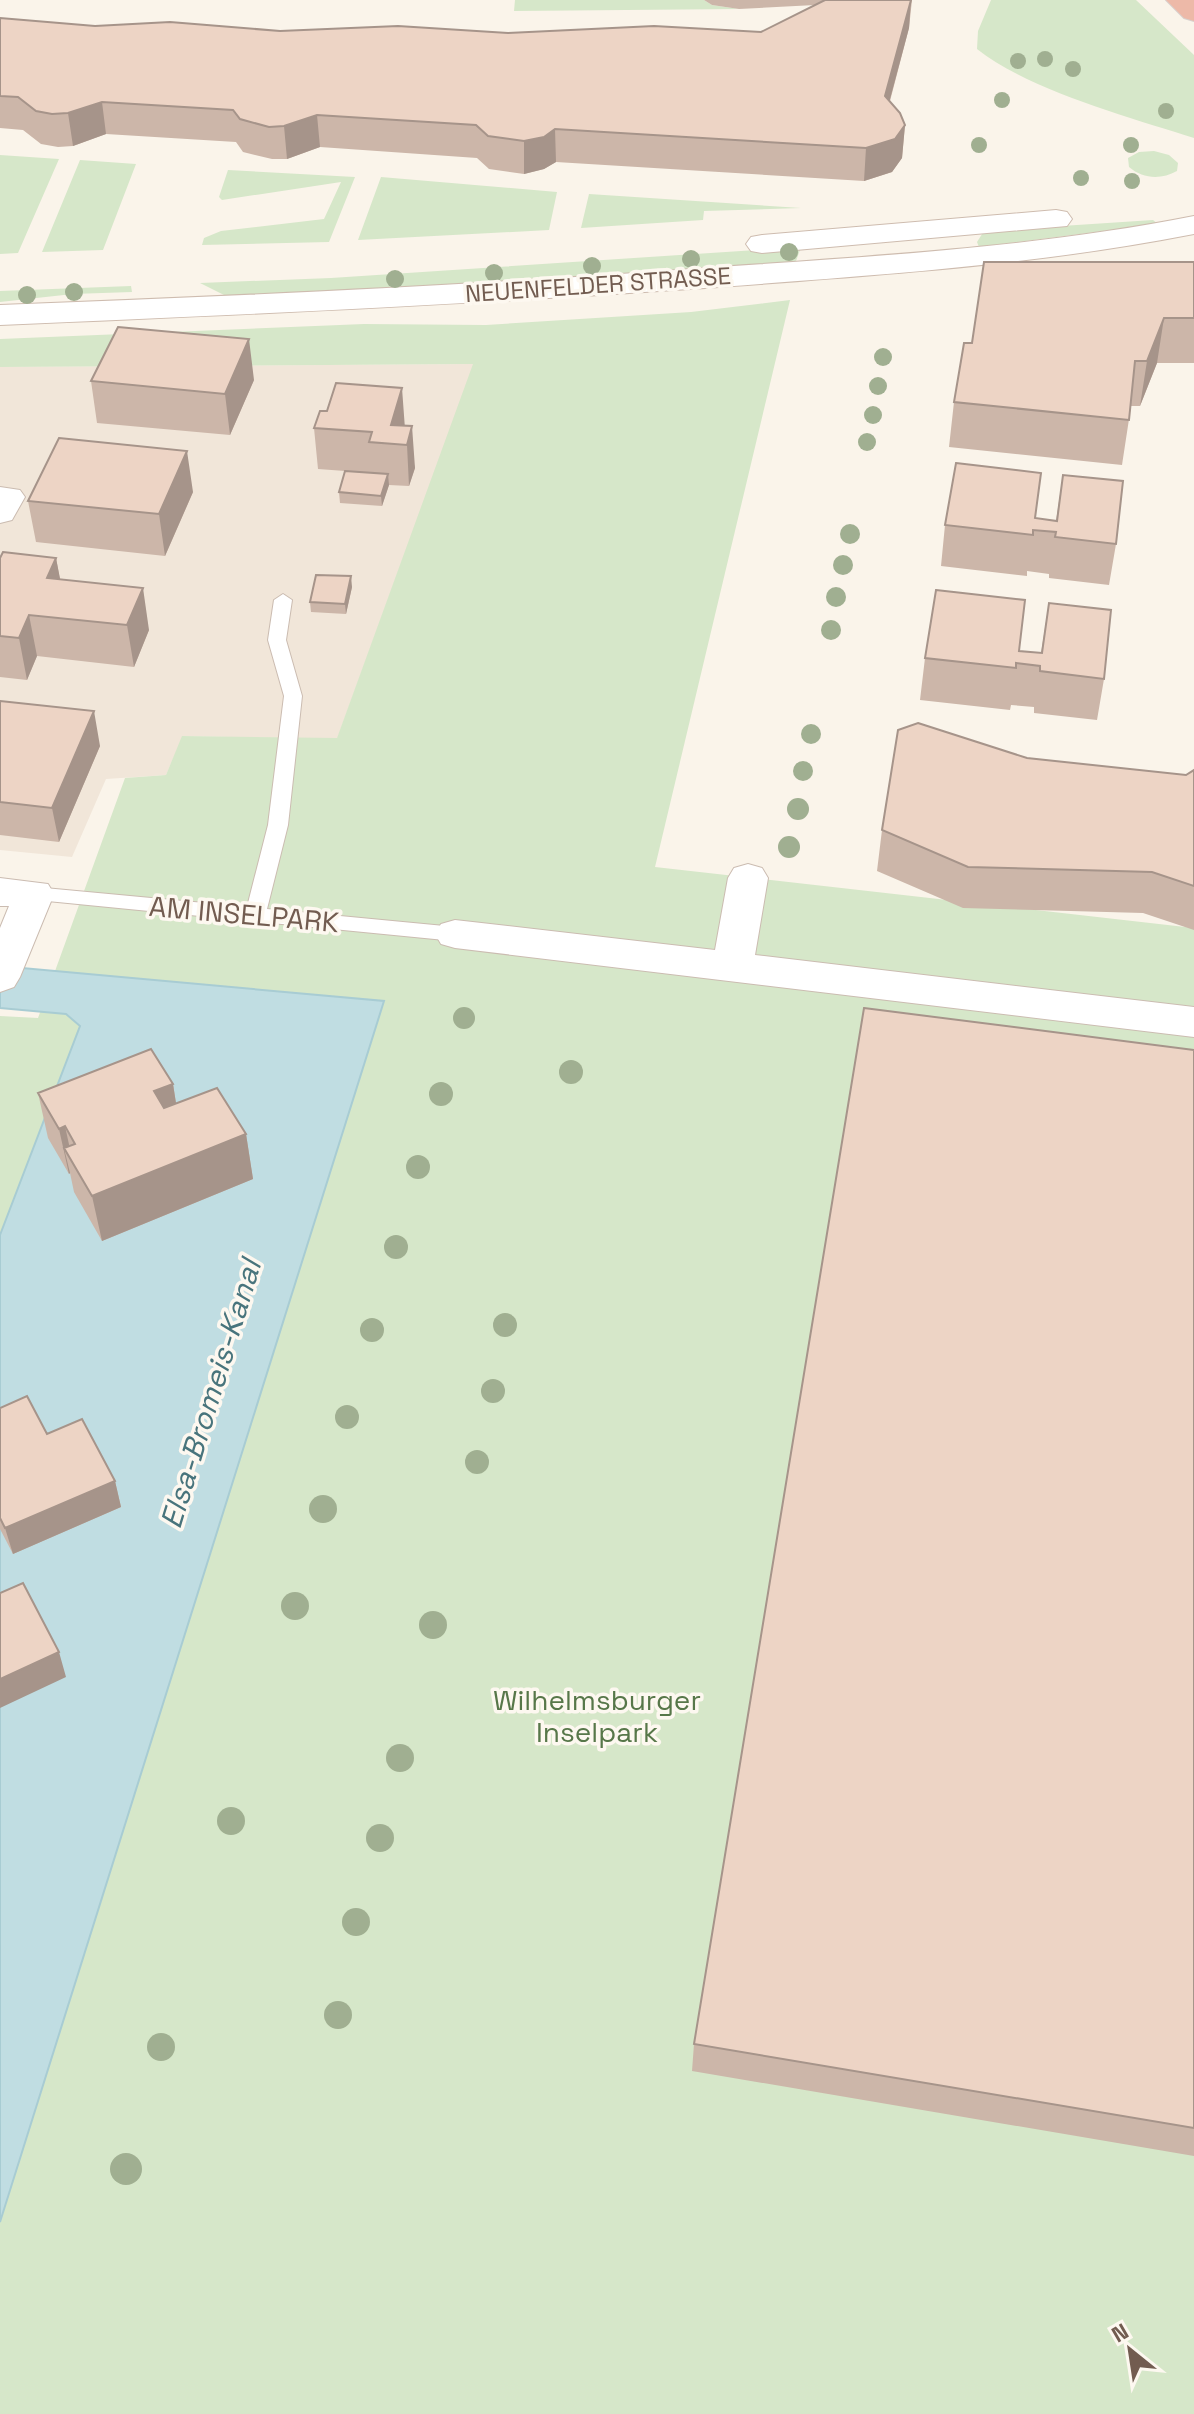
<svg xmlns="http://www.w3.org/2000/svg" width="1194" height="2414" viewBox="0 0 1194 2414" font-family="'Space Grotesk',sans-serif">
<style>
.residential{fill:#f1e6d9}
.green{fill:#d6e7c9}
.water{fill:#c0dde2;stroke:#a8ccd3;stroke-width:2}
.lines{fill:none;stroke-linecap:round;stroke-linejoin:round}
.lane-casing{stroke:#cbbcb1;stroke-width:2}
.street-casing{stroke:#cbbcb1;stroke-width:2}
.secondary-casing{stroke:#cebcaf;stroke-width:2}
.highway-casing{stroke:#d8d1ce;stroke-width:2}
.lane{fill:#fff;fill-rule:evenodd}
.street{fill:#fff;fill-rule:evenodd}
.secondary{fill:#fff;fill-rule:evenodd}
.highway{fill:#edb9a8;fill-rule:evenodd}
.tree{fill:#a0af91}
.wall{fill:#ccb6a9}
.shaded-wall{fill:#a6948a}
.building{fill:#edd4c5;stroke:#a6948a;stroke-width:2}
.labels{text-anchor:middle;stroke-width:7;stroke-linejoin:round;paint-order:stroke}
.far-street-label{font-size:24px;fill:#725c50;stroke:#fdf8f0}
.street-label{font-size:28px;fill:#725c50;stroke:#fdf8f0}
.park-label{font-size:28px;fill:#577749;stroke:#fdf8f0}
.water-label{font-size:30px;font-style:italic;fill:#48747c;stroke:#fdf8f0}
</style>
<rect width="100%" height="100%" fill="#faf4ea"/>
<!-- residential -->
<path class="residential" d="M 474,364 L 337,739 L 183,736 L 166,775 L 106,779 L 72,857 L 0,850 L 0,367 Z"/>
<!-- green -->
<path class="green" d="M 515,0 L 704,0 L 712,5 L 739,9 L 514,11 Z
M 991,0 L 1136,0 L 1194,55 L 1194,138 C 1131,118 1028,90 977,49 L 978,31 Z
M 1154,151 L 1169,155 L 1178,163 L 1177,171 C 1161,180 1143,179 1129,167 L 1128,158 L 1139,152 Z
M 0,155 L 59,159 L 18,253 L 0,254 Z
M 80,160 L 136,164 L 103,250 L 42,252 Z
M 228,170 L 355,177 L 329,242 L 202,245 L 204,238 L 221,231 L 324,219 L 341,182 L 222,200 L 219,197 Z
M 381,177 L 557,192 L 549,230 L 358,240 Z
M 589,194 L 801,208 L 704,211 L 703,220 L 581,228 Z
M 1153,220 L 1158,224 L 979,247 L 977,242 L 984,231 Z
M 801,247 L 795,264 L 292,296 L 226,296 L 200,283 L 331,278 Z
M 131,286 L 132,292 L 73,294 L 0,302 L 0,291 Z
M 790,300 L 655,867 L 1194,928 L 1194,2414 L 0,2414 L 0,1016 L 38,1018 L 125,778 L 166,775 L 182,736 L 337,738 L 473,364 L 0,367 L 0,339 L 364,324 L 486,325 L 691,312 Z"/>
<!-- water -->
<path class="water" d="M 0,966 L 384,1001 L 0,2222 L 0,1235 L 80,1026 L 66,1014 L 0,1008 Z"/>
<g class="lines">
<!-- lane casing -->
<g class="lane-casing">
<path id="lane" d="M 283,594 L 292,600 L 286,640 L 302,696 L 288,825 L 267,909 L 455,927 L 462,929 L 465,934 L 462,939 L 455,941 L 27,899 L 24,894 L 34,887 L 247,907 L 268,825 L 284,696 L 268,640 L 274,600 Z"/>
</g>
<!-- street casing -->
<g class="street-casing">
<path id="street" d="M 0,487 L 20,490 L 25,497 L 12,520 L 0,523 Z
M 748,864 L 762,868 L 768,878 L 755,955 L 1194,1007 L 1194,1037 L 455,948 L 441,944 L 435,934 L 441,924 L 455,920 L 715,950 L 728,878 L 734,868 Z
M 0,878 L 48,884 L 54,894 L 20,977 L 14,987 L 0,992 L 0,928 L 9,906 L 0,906 Z"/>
</g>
<!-- secondary casing -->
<g class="secondary-casing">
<path id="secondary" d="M 1056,210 L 1067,212 L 1072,219 L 1067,226 L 762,253 L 751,251 L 746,244 L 751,237 L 762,235 Z
M 1194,216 L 1194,234 C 1037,265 878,275 719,287 C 480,304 240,315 0,325 L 0,305 C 240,296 480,285 719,267 C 878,256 1037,247 1194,216 Z"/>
</g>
<!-- highway casing -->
<g class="highway-casing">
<path id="highway" d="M 1166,0 L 1194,0 L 1194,21 L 1184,18 Z"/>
</g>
<!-- lane -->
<use href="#lane" class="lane"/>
<!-- street -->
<use href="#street" class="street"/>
<!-- secondary -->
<use href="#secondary" class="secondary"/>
<!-- highway -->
<use href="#highway" class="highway"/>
</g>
<!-- trees -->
<g class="tree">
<circle cx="1045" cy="59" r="8"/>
<circle cx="1018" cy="61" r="8"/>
<circle cx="1073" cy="69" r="8"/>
<circle cx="1002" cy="100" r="8"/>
<circle cx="1166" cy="111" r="8"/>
<circle cx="979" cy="145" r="8"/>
<circle cx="1131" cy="145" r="8"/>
<circle cx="1081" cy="178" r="8"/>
<circle cx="1132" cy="181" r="8"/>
<circle cx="789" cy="252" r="9"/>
<circle cx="691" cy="259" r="9"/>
<circle cx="592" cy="266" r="9"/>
<circle cx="494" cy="273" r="9"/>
<circle cx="395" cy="279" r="9"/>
<circle cx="74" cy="292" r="9"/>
<circle cx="27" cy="295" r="9"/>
<circle cx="883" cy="357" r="9"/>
<circle cx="878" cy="386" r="9"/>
<circle cx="873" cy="415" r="9"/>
<circle cx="867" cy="442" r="9"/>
<circle cx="850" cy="534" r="10"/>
<circle cx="843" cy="565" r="10"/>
<circle cx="836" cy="597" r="10"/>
<circle cx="831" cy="630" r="10"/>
<circle cx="811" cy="734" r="10"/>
<circle cx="803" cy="771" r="10"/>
<circle cx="798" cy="809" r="11"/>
<circle cx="789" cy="847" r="11"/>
<circle cx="464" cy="1018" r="11"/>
<circle cx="571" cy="1072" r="12"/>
<circle cx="441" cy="1094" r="12"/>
<circle cx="418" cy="1167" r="12"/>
<circle cx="396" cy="1247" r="12"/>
<circle cx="505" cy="1325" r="12"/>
<circle cx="372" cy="1330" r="12"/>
<circle cx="493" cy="1391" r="12"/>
<circle cx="347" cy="1417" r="12"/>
<circle cx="477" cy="1462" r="12"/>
<circle cx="323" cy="1509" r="14"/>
<circle cx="295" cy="1606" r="14"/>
<circle cx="433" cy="1625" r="14"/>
<circle cx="400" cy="1758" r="14"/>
<circle cx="231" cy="1821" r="14"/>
<circle cx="380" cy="1838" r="14"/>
<circle cx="356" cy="1922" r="14"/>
<circle cx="338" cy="2015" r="14"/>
<circle cx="161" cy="2047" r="14"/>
<circle cx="126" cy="2169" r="16"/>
</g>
<!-- wall -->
<path class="wall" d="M 704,0 L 912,0 L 909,28 L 890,101 L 905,125 L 902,158 L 892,172 L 864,181 L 556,162 L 544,169 L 524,174 L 489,169 L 477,158 L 320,147 L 287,159 L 272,159 L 243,152 L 236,142 L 106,134 L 73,146 L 58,147 L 41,144 L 23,130 L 0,128 L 0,18 L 95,26 L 280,31 L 508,33 L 761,32 L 815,5 L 739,9 L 712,5 Z
M 1194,262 L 1194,363 L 1157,363 L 1140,406 L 1131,406 L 1122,465 L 949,447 L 954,402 L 972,343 Z
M 254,380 L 230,435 L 97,423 L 91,381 Z
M 404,426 L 415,468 L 409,486 L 389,485 L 382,506 L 340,503 L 339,492 L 345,471 L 318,469 L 314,428 Z
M 1063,475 L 1116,544 L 1109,585 L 1049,578 L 1049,574 L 1027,571 L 1027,576 L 941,566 L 945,525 L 1056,521 Z
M 193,492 L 165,556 L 36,542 L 28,501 Z
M 0,558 L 56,558 L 60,580 L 149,630 L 134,667 L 37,656 L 27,680 L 0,677 Z
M 352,587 L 346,614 L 311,612 L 310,602 Z
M 1049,603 L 1104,679 L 1097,720 L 1034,713 L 1034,707 L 1011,705 L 1010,710 L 920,700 L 925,658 L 1019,651 L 1041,653 Z
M 0,701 L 100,746 L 59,842 L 0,835 Z
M 1027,758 L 1186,775 L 1194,770 L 1194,930 L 1143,913 L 963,908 L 877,871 L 882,830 Z
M 1194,1050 L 1194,2156 L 692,2071 L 694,2044 Z
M 173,1084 L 176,1103 L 246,1134 L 253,1179 L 102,1241 L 74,1192 L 70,1173 L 69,1174 L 48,1138 L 38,1093 Z
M 0,1408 L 47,1434 L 115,1481 L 121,1507 L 13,1554 L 0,1529 Z"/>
<!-- shaded-wall -->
<path class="shaded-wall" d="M 911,0 L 909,28 L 882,129 L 885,96 Z
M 102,102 L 106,134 L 73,146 L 68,113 Z
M 317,115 L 320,147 L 287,159 L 284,126 Z
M 905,125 L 902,158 L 892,172 L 864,181 L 866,148 Z
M 555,129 L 556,162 L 544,169 L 524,174 L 524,141 Z
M 1164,318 L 1157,363 L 1140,406 L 1147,361 Z
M 249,339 L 254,380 L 230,435 L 225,394 Z
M 402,388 L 405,429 L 391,425 Z
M 412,426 L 415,468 L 409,486 L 407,445 Z
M 187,451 L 193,492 L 165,556 L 159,514 Z
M 388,474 L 389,485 L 382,506 L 381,496 Z
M 56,558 L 64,599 L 47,578 Z
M 351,576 L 352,587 L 346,614 L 345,604 Z
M 143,588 L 149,630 L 134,667 L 127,625 Z
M 29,615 L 37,656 L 27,680 L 19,638 Z
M 94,711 L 100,746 L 59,842 L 52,808 Z
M 173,1084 L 180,1129 L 162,1136 L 154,1091 Z
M 65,1126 L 73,1163 L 64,1148 L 70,1173 L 69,1174 L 59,1129 Z
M 246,1134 L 253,1179 L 102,1241 L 92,1196 Z
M 115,1481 L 121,1507 L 13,1554 L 5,1528 Z
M 59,1652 L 66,1677 L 0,1708 L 0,1679 Z"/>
<!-- building -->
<path class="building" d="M 825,0 L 911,0 L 885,96 L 900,113 L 905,125 L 895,139 L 866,148 L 555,129 L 544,137 L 524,141 L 488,136 L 476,125 L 317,115 L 284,126 L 269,127 L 240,119 L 233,110 L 102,102 L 68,113 L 52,114 L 36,111 L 18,97 L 0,96 L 0,18 L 95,26 L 170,22 L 280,31 L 398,26 L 508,33 L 654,26 L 761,32 Z
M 984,262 L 1194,262 L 1194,318 L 1164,318 L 1147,361 L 1135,361 L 1129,420 L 954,402 L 964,343 L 972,343 Z
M 118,327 L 249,339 L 225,394 L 91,381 Z
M 336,383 L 402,388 L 391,425 L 412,426 L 407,445 L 369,442 L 372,432 L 314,428 L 320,411 L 327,411 Z
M 59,438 L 187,451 L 159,514 L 28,501 Z
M 956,463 L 1041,473 L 1035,518 L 1057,521 L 1063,475 L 1123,481 L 1116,544 L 1055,537 L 1056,532 L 1033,530 L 1033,535 L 945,525 Z
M 345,471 L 388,474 L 381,496 L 339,492 Z
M 3,552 L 56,558 L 47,578 L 143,588 L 127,625 L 29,615 L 19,638 L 0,636 L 0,558 Z
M 316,575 L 351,576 L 345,604 L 310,602 Z
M 936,590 L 1025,600 L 1019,651 L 1042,653 L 1049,603 L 1111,610 L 1104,679 L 1040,671 L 1040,666 L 1016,663 L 1016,668 L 925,658 Z
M 0,701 L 94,711 L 52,808 L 0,802 Z
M 918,723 L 1027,758 L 1186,775 L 1194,770 L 1194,886 L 1152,872 L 968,867 L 882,830 L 898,730 Z
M 864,1008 L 1194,1050 L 1194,2128 L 694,2044 Z
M 151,1049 L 173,1084 L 154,1091 L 164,1108 L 217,1088 L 246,1134 L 92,1196 L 64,1148 L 75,1144 L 65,1126 L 59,1129 L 38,1093 Z
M 27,1396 L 47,1434 L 82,1419 L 115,1481 L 5,1528 L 0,1518 L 0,1408 Z
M 23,1583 L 59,1652 L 0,1679 L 0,1593 Z"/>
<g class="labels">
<!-- far-street labels -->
<g class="far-street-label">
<text transform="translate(598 285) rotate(-4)" y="8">NEUENFELDER STRASSE</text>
</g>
<!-- street labels -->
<g class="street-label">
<text transform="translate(244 914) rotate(5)" y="10">AM INSELPARK</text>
</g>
<!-- park labels -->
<g class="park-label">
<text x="597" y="1710">Wilhelmsburger<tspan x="597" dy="32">Inselpark</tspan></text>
</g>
<!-- water labels -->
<g class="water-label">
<text transform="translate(211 1394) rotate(-73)" y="10">Elsa-Bromeis-Kanal</text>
</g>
</g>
<!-- north arrow -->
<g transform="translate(1130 2350) rotate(330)" stroke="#fdf8f0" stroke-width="6" paint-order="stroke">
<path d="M0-6L14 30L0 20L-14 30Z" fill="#725c50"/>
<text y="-12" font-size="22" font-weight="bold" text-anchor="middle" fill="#725c50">N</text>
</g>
</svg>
